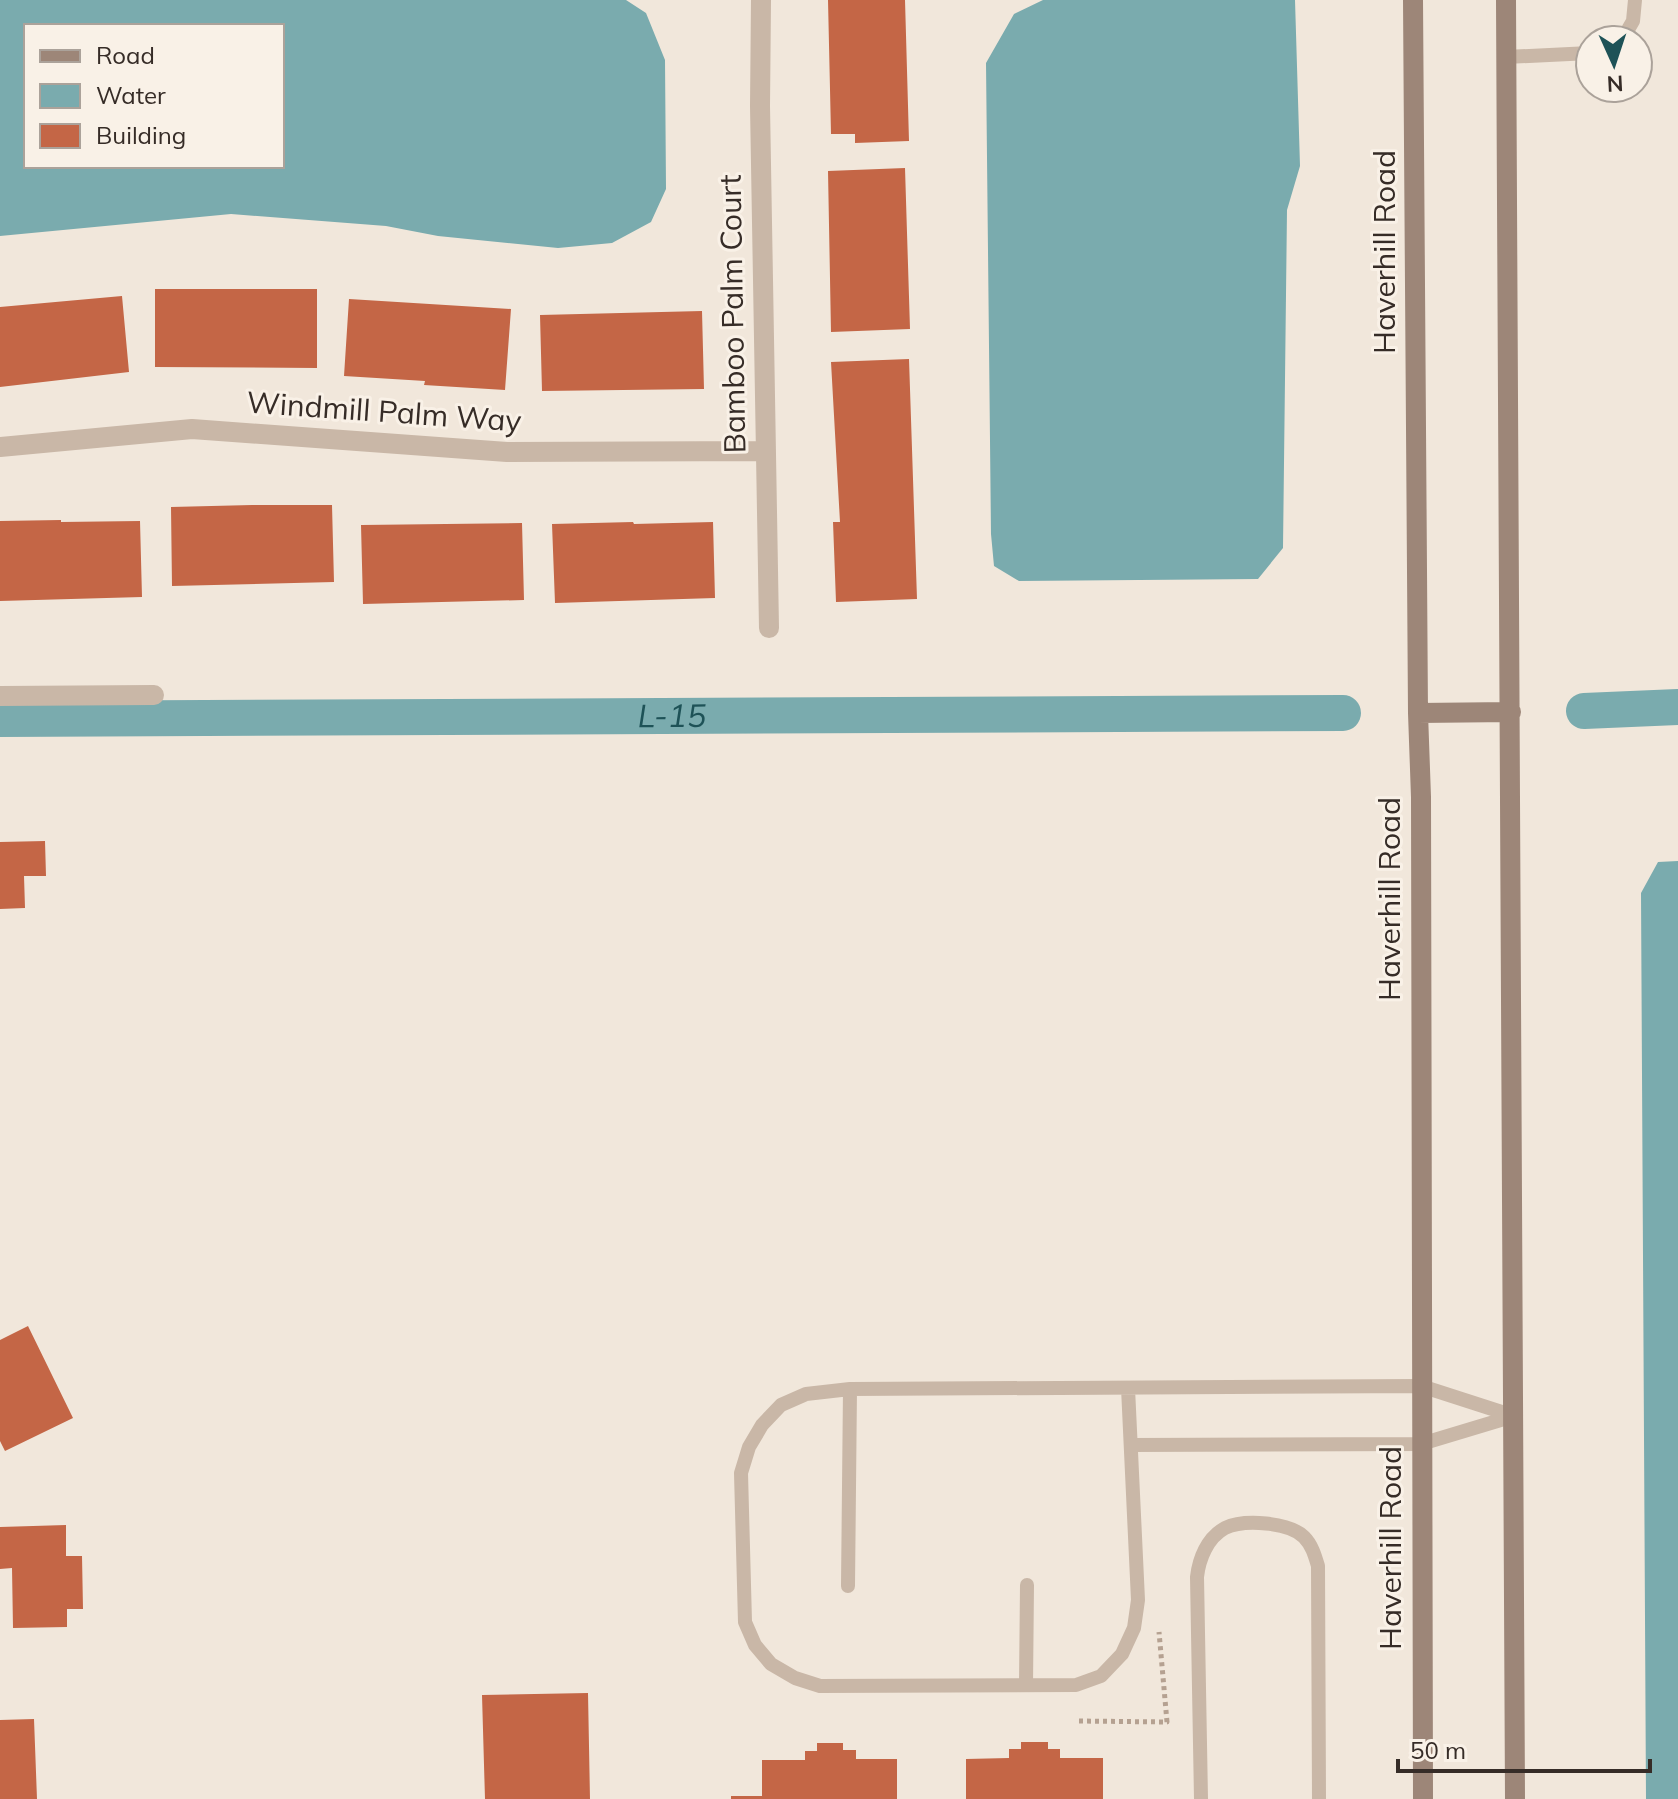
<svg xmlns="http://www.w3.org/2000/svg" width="1678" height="1799" viewBox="0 0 1678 1799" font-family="Mulish,sans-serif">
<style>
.water{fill:#7aabae;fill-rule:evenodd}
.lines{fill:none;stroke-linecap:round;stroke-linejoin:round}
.canal{stroke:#7aabae;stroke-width:36}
.building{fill:#c46646}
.path{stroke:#b5a191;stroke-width:5;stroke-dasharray:4 4;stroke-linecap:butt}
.lane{stroke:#c9b7a7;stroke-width:14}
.street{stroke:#c9b7a7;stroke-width:20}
.secondary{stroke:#9d8678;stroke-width:20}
.labels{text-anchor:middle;stroke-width:6;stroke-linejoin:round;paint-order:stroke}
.street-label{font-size:30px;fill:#362c27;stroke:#f9f1e7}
.water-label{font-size:32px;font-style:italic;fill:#1e5257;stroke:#f9f1e7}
</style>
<rect width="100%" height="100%" fill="#f1e7db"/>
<!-- water -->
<path class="water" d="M 0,0 L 626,0 L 646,13 L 665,60 L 666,189 L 651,222 L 612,243 L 558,248 L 438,236 L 386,226 L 231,214 L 0,236 ZM 26,26 L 282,26 L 282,166 L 26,166 Z
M 1043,0 L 1295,0 L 1300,166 L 1287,210 L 1283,548 L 1258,579 L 1019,581 L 994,566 L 991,534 L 986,63 L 1014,14 Z
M 1678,861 L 1678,1799 L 1646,1799 L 1641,893 L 1658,862 Z"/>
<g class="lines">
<!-- canal -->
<g class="canal">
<path d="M 1584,711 L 1678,707"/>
<path id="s1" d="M 0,719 L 1343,713"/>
</g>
</g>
<!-- building -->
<path class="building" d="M 828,0 L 905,0 L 909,141 L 855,143 L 855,134 L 831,134 Z
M 905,168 L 910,329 L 831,332 L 828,171 Z
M 155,289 L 317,289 L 317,368 L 155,367 Z
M 122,296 L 129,372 L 0,387 L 0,307 Z
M 349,299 L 511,309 L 505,390 L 424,385 L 425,381 L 344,376 Z
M 702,311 L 704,389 L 542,391 L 540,315 Z
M 909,359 L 917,599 L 836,602 L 833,522 L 840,522 L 831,362 Z
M 252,505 L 332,505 L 334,582 L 172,586 L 171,507 Z
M 61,520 L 61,522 L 140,521 L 142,597 L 0,601 L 0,521 Z
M 633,522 L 634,524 L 713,522 L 715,598 L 555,603 L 552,524 Z
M 522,523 L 524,600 L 363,604 L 361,525 Z
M 45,841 L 46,876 L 24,876 L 25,908 L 0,909 L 0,842 Z
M 28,1326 L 73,1418 L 5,1451 L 0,1441 L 0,1340 Z
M 66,1525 L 66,1556 L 82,1556 L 83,1609 L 67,1609 L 67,1627 L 13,1628 L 12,1568 L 0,1569 L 0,1527 Z
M 588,1693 L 590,1799 L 485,1799 L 482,1695 Z
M 34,1719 L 37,1799 L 0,1799 L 0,1720 Z
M 1021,1742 L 1048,1742 L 1048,1749 L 1060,1749 L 1060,1758 L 1103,1758 L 1103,1799 L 966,1799 L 966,1759 L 1009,1758 L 1009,1749 L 1021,1749 Z
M 817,1743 L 843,1743 L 843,1750 L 856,1750 L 856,1759 L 897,1759 L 897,1799 L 731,1799 L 731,1796 L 762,1796 L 762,1760 L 805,1760 L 805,1751 L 817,1751 Z"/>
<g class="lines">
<!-- path -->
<path class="path" d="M 1079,1721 L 1167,1722 L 1159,1632"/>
<!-- lane -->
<path class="lane" d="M 1622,40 L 1633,21 L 1635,0
M 1506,57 L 1590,53
M 1128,1388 L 1138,1600 L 1134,1628 L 1122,1654 L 1101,1676 L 1076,1685 L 820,1686 L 795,1678 L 771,1664 L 755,1645 L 745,1622 L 741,1473 L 749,1447 L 762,1425 L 781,1405 L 806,1394 L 850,1389 L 1421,1386 L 1514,1416
M 1131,1445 L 1421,1444 L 1514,1416
M 848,1586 L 850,1389
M 1026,1685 L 1027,1585
M 1201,1799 L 1197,1577 C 1199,1559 1207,1538 1225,1528 C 1244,1519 1289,1522 1304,1537 C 1312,1545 1315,1556 1318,1566 L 1319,1799"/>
<!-- street -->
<path class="street" d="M 761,0 L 760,106 L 769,628
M 0,447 L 192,429 L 507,452 L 765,451
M 0,696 L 154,695"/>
<!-- secondary -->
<path class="secondary" d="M 1413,0 L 1418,713 L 1421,797 L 1423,1799
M 1506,0 L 1515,1799
M 1418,713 L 1511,712"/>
</g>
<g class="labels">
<!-- street labels -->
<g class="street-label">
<text transform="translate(1385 252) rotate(-90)" y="10">Haverhill Road</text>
<text transform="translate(733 314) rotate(-91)" y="10">Bamboo Palm Court</text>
<text transform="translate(384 412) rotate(4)" y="10">Windmill Palm Way</text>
<text transform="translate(1390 899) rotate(-90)" y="10">Haverhill Road</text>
<text transform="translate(1391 1548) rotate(-90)" y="10">Haverhill Road</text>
</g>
<!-- water labels -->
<g class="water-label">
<text dy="11" stroke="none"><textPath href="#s1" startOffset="672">L-15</textPath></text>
</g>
</g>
<!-- legend -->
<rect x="24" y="24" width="260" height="144" fill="#f9f1e7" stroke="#aba29a" stroke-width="2"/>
<rect x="40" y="50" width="40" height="12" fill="#9d8678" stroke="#aba29a" stroke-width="2"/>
<text x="96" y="64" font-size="24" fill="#362c27">Road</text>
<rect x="40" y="84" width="40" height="24" fill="#7aabae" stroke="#aba29a" stroke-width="2"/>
<text x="96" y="104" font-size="24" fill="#362c27">Water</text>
<rect x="40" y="124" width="40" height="24" fill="#c46646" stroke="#aba29a" stroke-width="2"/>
<text x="96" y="144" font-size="24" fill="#362c27">Building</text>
<!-- north arrow -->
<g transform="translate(1614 64) rotate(177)"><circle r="38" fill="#f9f1e7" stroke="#aba29a" stroke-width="2"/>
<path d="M0-6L14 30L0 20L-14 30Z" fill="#1e5257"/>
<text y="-12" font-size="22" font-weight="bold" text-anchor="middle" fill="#362c27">N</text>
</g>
<!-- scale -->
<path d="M1398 1759v12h252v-12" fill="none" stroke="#362c27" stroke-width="4"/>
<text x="1410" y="1759" font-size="24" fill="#362c27" stroke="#f9f1e7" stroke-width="6" paint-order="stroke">50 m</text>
</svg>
